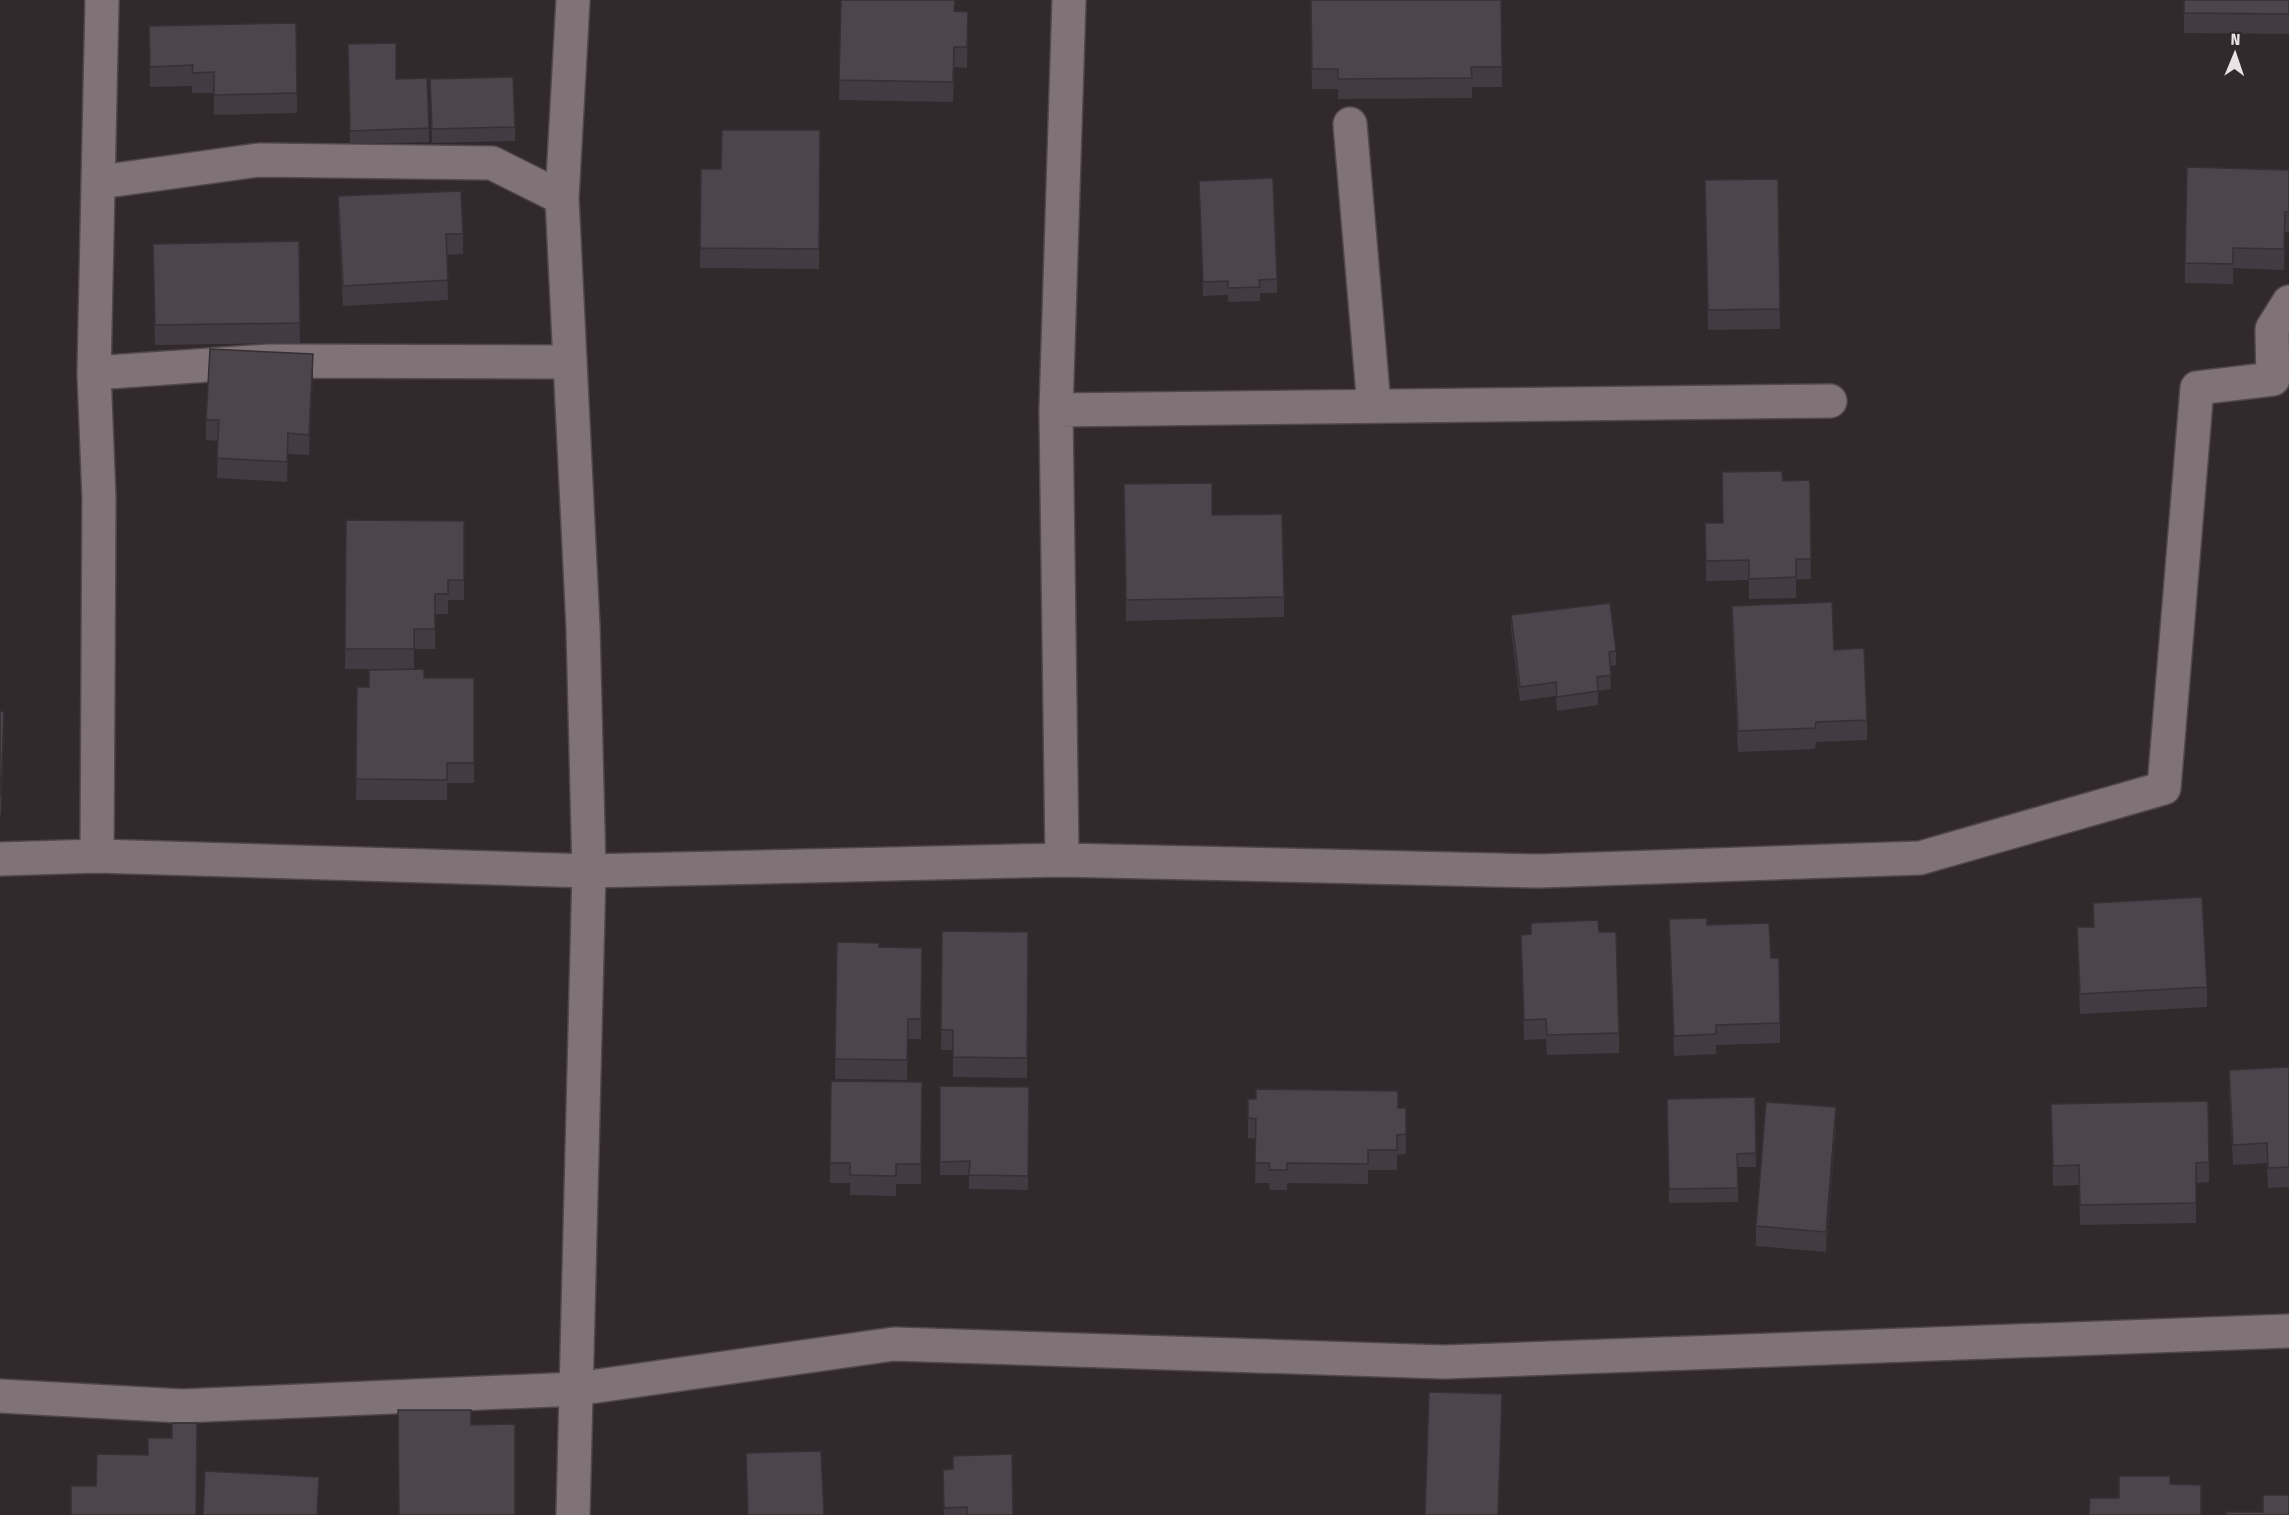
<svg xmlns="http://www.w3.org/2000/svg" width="2289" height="1515" viewBox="0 0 2289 1515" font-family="'Fira Sans Condensed',sans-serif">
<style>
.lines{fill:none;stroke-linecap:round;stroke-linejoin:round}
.minor-casing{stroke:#50484b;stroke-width:36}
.minor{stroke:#7f7377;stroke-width:33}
.wall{fill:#423b41}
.shaded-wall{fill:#363035}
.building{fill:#4d454c;stroke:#363035;stroke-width:1.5}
</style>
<rect width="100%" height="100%" fill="#32292c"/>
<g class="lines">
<!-- minor casing -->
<g class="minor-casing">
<path id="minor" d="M 573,0 L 562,198 L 583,627 L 589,871 L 573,1515
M 1350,124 L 1374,406
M 100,182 L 259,160 L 492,163 L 562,198
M 94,373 L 268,361 L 570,362
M 1056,410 L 1830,401
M 97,856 L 99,498 L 94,373 L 102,0
M 0,859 L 97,856 L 589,871 L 1062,860 L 1539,871 L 1920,858 L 2164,788 L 2197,388 L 2273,379 L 2272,329 L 2289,302
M 1062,860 L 1056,410 L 1069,0
M 0,1396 L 182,1406 L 576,1389 L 894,1344 L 1444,1362 L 2289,1331"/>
</g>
<!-- minor -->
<use href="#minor" class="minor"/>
</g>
<!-- wall -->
<path class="wall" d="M 841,0 L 968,12 L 967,68 L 954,67 L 953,102 L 839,100 Z
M 1310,0 L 1501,0 L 1502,87 L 1472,87 L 1472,98 L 1338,99 L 1338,89 L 1312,89 Z
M 2184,0 L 2289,0 L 2289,34 L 2184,33 Z
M 149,26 L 297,93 L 297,113 L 214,115 L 214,93 L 192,93 L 192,86 L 150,87 Z
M 348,44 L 396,79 L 429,128 L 429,142 L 350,144 Z
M 430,79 L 515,127 L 515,141 L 432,143 Z
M 820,130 L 819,269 L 700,268 L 701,169 L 721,169 Z
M 2289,170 L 2289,232 L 2285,232 L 2284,270 L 2233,268 L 2233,284 L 2185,283 L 2185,263 Z
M 1778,179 L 1780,329 L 1708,330 L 1705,200 Z
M 1199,181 L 1277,279 L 1277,293 L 1260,293 L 1260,301 L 1228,302 L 1228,295 L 1203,296 Z
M 338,196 L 463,234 L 463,254 L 447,255 L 448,300 L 343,306 L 338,216 Z
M 299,241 L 300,343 L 155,345 L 153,244 Z
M 313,374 L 309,455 L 288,454 L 287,482 L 217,478 L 218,441 L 206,440 L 206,420 Z
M 1810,480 L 1811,579 L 1796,579 L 1796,598 L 1749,599 L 1749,580 L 1706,581 L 1705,523 L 1723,523 L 1783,481 Z
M 1124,504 L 1212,515 L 1284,597 L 1284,617 L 1126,621 Z
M 346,520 L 464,521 L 464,600 L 448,600 L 448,614 L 435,614 L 435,649 L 414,649 L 414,669 L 424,678 L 474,678 L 474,783 L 447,783 L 447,800 L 356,800 L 357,687 L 369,687 L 413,669 L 345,669 Z
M 1732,606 L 1834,650 L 1867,720 L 1867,740 L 1816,742 L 1815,749 L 1738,752 L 1732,626 Z
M 1511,615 L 1616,651 L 1616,665 L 1610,666 L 1611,689 L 1598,691 L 1598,705 L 1557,711 L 1556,696 L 1520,701 L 1511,629 Z
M 0,711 L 4,732 L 1,815 L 0,815 Z
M 2093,903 L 2207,987 L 2207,1007 L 2080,1014 L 2077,947 L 2077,927 L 2093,927 Z
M 1669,919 L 1707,925 L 1771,958 L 1780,1023 L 1780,1043 L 1716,1045 L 1716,1054 L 1674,1056 Z
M 942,931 L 1028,932 L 1027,1078 L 953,1077 L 953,1050 L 941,1050 Z
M 1599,932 L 1619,1033 L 1619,1053 L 1547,1055 L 1546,1039 L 1524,1040 L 1521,935 Z
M 837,942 L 879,947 L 922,948 L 921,1039 L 908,1039 L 907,1080 L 835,1079 Z
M 2289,1067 L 2289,1187 L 2268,1188 L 2267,1163 L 2233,1165 L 2229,1090 L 2229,1070 Z
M 831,1081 L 922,1082 L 921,1184 L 896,1184 L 896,1196 L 850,1195 L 850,1183 L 830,1183 Z
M 940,1086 L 1029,1087 L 1028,1190 L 969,1189 L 969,1175 L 940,1175 Z
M 1755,1097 L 1756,1167 L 1738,1167 L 1738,1202 L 1669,1203 L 1667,1099 Z
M 1248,1099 L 1406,1108 L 1406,1154 L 1397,1155 L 1397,1170 L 1368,1170 L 1368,1184 L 1287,1183 L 1287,1190 L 1270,1190 L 1269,1183 L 1255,1183 L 1256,1139 L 1248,1138 Z
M 2051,1124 L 2209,1162 L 2209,1182 L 2196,1183 L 2196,1223 L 2080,1225 L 2079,1185 L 2053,1186 Z
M 1836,1127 L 1826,1252 L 1756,1246 L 1756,1226 Z
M 953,1469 L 1013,1515 L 944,1515 L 943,1470 Z"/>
<!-- shaded-wall -->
<path class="shaded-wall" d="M 313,354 L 313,374 L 309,455 L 309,435 Z
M 4,712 L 4,732 L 1,815 L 1,795 Z
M 1836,1107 L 1836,1127 L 1826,1252 L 1826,1232 Z
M 1502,1394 L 1502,1414 L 1498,1515 Z
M 319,1477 L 318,1515 L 317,1515 Z"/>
<!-- building -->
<path class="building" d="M 841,0 L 955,0 L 954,11 L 968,12 L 967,47 L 954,47 L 953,82 L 839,80 Z
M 1311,0 L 1501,0 L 1502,67 L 1471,67 L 1472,78 L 1338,79 L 1338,69 L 1312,69 Z
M 2184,0 L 2289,0 L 2289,14 L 2184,13 Z
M 296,23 L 297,93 L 214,95 L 214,72 L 192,73 L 193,65 L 150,67 L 149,26 Z
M 396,43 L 396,79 L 427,78 L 429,128 L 350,131 L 348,44 Z
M 513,77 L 515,127 L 432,129 L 430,79 Z
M 722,130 L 820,130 L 819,249 L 700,248 L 701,169 L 721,169 Z
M 2187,167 L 2289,170 L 2289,212 L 2285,212 L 2284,249 L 2233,248 L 2233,264 L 2185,263 Z
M 1273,178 L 1277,279 L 1259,280 L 1260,287 L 1228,288 L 1228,281 L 1203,282 L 1199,181 Z
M 1778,179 L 1780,309 L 1708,310 L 1705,180 Z
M 461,191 L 463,234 L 446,234 L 448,280 L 343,286 L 338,196 Z
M 299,241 L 300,323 L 155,325 L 153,244 Z
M 210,349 L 313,354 L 309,435 L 288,433 L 287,462 L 217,458 L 219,420 L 206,420 Z
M 1782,471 L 1783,481 L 1810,480 L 1811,559 L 1796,559 L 1796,577 L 1749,579 L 1749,560 L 1706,561 L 1705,523 L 1723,523 L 1722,472 Z
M 1212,483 L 1212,515 L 1282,514 L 1284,597 L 1126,600 L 1124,484 Z
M 346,520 L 464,521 L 464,580 L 448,580 L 448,594 L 435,594 L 435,629 L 414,629 L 414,649 L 345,649 Z
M 1832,602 L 1834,650 L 1864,648 L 1867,720 L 1816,722 L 1815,728 L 1738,731 L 1732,606 Z
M 1610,603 L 1616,651 L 1609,652 L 1611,675 L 1597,677 L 1598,691 L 1557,697 L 1556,682 L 1520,687 L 1511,615 Z
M 424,669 L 424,678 L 474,678 L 474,763 L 447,763 L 447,780 L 356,779 L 357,687 L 369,687 L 369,670 Z
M 0,711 L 4,712 L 1,795 L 0,795 Z
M 2202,897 L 2207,987 L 2080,994 L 2077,927 L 2094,927 L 2093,903 Z
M 1707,918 L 1707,925 L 1769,923 L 1771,958 L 1779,958 L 1780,1023 L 1716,1025 L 1716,1034 L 1674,1036 L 1669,919 Z
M 1598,920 L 1599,932 L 1616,932 L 1619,1033 L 1547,1035 L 1546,1019 L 1524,1020 L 1521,935 L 1531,934 L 1531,923 Z
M 942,931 L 1028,932 L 1027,1058 L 953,1057 L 953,1030 L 941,1030 Z
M 837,942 L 879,943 L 879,947 L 922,948 L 921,1019 L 908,1019 L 907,1060 L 835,1059 Z
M 2289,1067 L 2289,1167 L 2268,1168 L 2267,1143 L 2233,1145 L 2229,1070 Z
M 831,1081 L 922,1082 L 921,1164 L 896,1164 L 896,1176 L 850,1175 L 850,1163 L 830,1163 Z
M 940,1086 L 1029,1087 L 1028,1176 L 969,1175 L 970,1161 L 940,1162 Z
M 1256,1089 L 1398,1091 L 1398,1108 L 1406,1108 L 1406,1134 L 1397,1135 L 1397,1150 L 1368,1150 L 1368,1164 L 1287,1163 L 1287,1170 L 1270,1170 L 1269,1163 L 1255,1163 L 1256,1119 L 1248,1118 L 1248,1099 L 1256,1099 Z
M 1755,1097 L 1756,1153 L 1737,1154 L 1738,1188 L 1669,1189 L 1667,1099 Z
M 2208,1101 L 2209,1162 L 2196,1163 L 2196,1203 L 2080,1205 L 2079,1165 L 2053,1166 L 2051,1104 Z
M 1766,1102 L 1836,1107 L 1826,1232 L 1756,1226 Z
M 1429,1392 L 1502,1394 L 1498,1515 L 1425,1515 Z
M 398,1410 L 471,1410 L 471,1425 L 515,1424 L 515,1515 L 399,1515 Z
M 172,1423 L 197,1423 L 196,1515 L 71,1515 L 71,1486 L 96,1486 L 97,1454 L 148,1455 L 148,1438 L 172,1438 Z
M 821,1451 L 824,1515 L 748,1515 L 746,1453 Z
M 1012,1454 L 1013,1515 L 967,1515 L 967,1507 L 944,1508 L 943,1470 L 953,1469 L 953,1456 Z
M 205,1471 L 319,1477 L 317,1515 L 203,1515 Z
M 2119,1476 L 2170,1476 L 2170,1484 L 2201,1485 L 2201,1515 L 2089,1515 L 2090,1498 L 2119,1498 Z
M 2263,1495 L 2289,1495 L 2289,1515 L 2226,1515 L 2226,1512 L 2263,1512 Z"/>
<!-- north arrow -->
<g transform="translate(2235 54) rotate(2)" stroke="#32292c" stroke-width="4.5" paint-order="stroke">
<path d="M0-4.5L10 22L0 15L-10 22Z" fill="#e9e3e5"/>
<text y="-9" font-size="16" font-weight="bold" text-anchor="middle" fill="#e9e3e5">N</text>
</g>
</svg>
